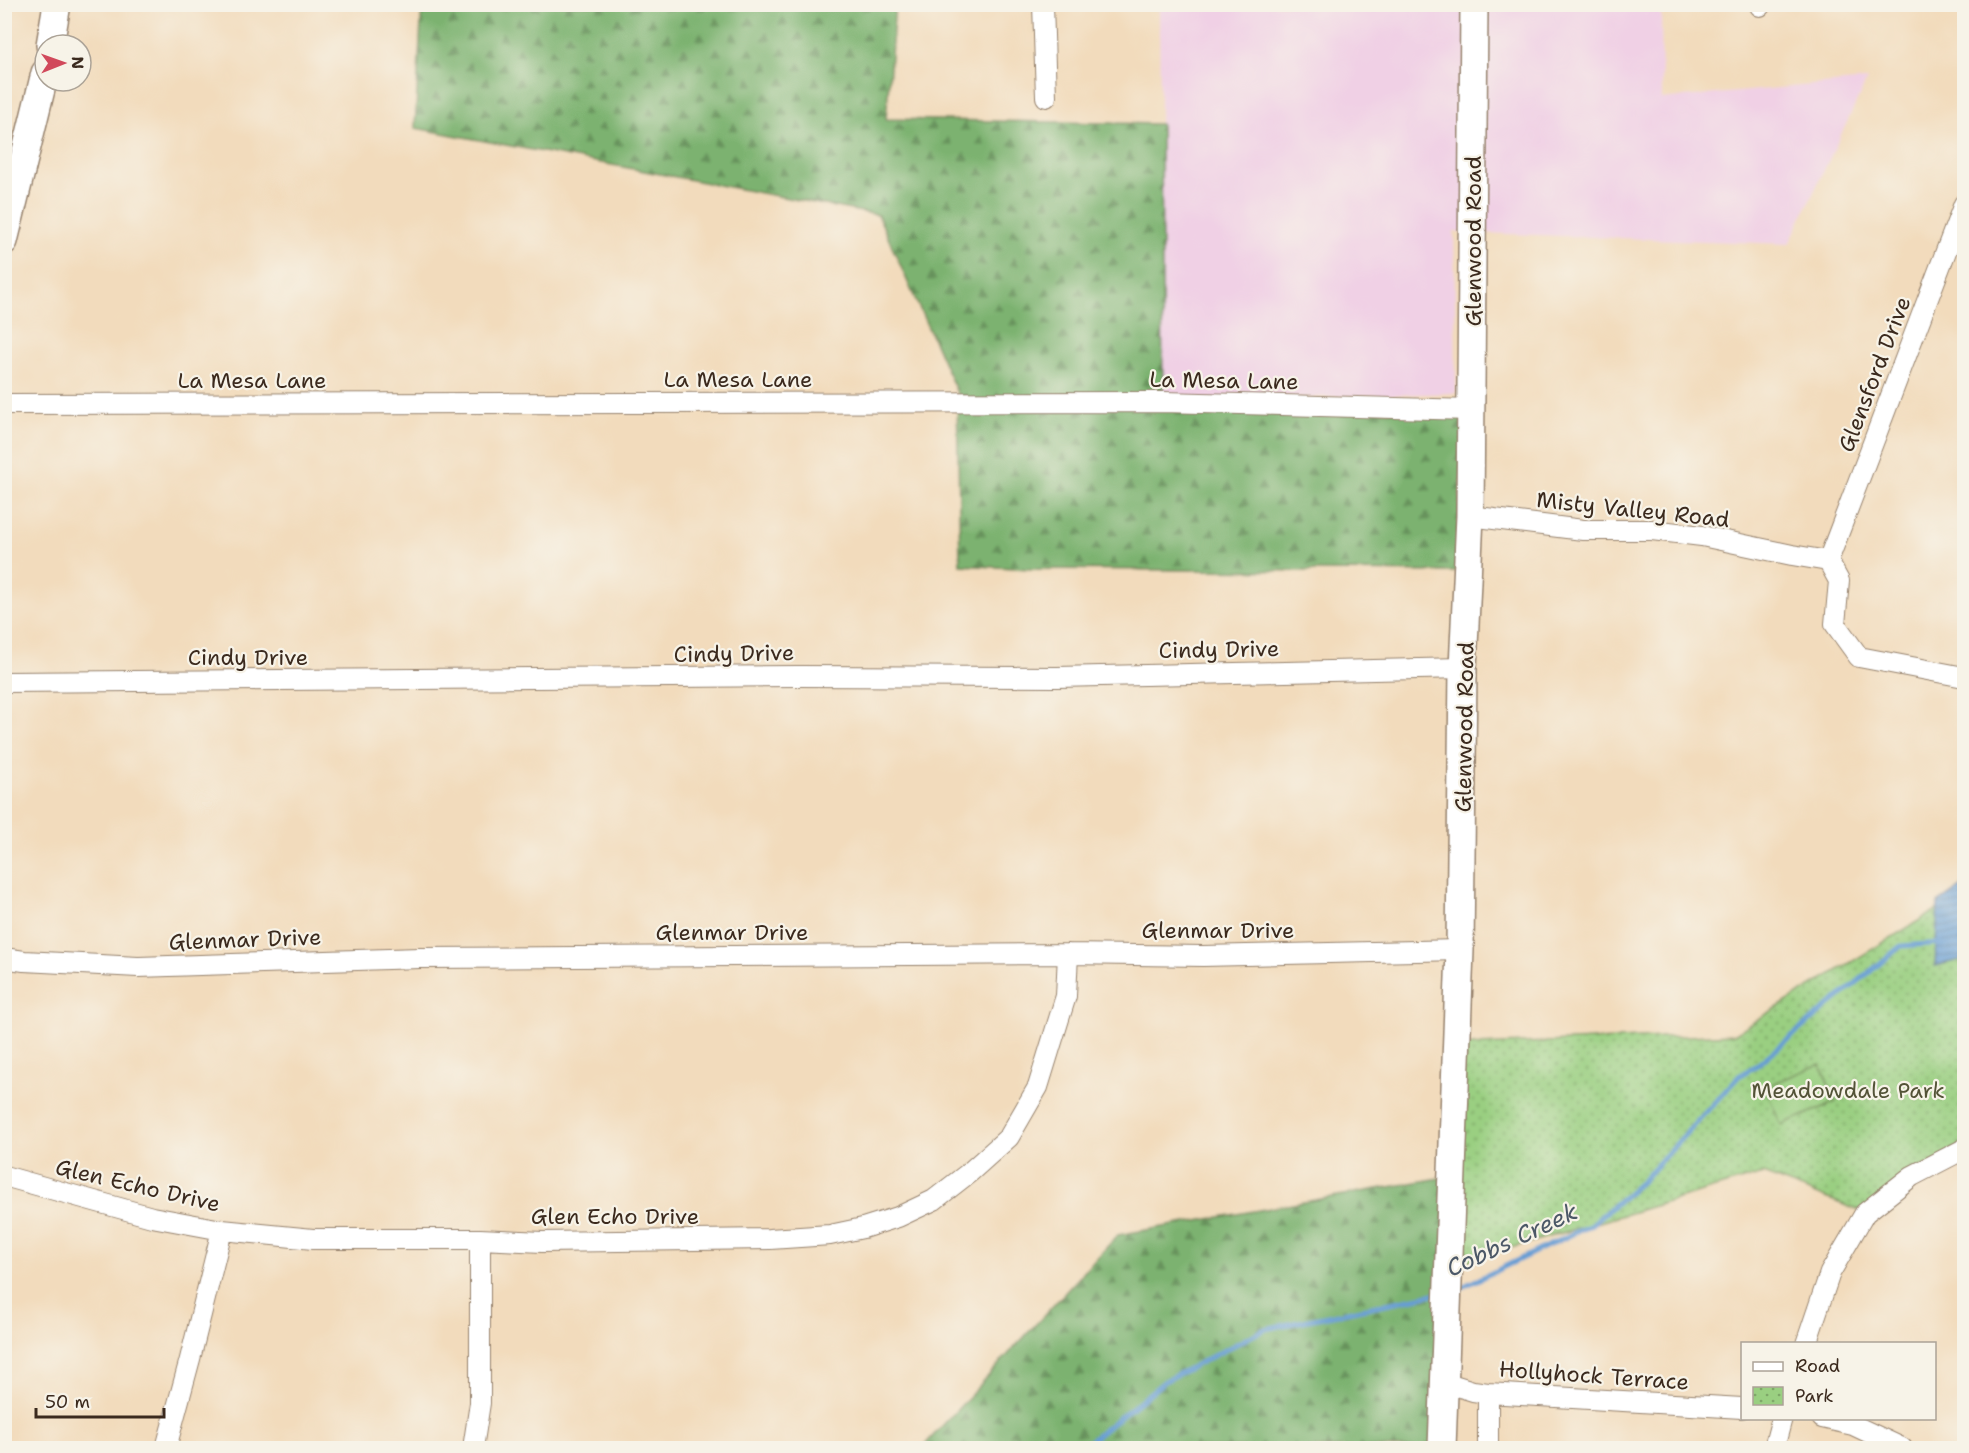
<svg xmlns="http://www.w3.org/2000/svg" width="1969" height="1453" viewBox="0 0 1969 1453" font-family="'Shantell Sans',sans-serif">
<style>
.built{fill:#f0d0e5}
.forest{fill:url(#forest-firs);stroke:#5b6e46;stroke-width:1.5}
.park{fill:url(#park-dots);stroke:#6a7c50;stroke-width:1.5}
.pitch{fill:#9acf81;stroke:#6a7c50;stroke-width:1.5}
.water{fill:url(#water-rules);stroke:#506479;stroke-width:1.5}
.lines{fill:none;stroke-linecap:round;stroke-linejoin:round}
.stream{stroke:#669dd4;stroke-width:5}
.street-casing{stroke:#96826d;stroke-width:22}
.secondary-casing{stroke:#96826d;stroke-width:30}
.street{stroke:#fff;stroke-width:20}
.secondary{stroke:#fff;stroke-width:27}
.labels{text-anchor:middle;stroke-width:4.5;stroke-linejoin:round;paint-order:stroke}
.street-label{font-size:22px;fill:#3b2a1e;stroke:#f7f3e8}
.park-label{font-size:22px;fill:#535337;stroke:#f7f3e8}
.water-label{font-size:24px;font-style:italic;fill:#4c5867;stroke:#f7f3e8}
</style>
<defs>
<pattern id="forest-firs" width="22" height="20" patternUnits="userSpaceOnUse" patternTransform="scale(1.5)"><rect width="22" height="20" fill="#7bb26f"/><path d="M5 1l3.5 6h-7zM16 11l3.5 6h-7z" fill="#66915b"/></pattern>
<pattern id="park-dots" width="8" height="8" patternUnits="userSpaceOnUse" patternTransform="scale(1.5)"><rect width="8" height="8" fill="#9acf81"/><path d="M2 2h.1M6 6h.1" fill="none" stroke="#7fa869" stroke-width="1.8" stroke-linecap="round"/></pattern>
<pattern id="water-rules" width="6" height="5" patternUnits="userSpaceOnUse" patternTransform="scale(1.5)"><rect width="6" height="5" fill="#669dd4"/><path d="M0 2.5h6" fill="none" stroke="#5580ab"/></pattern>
</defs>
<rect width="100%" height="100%" fill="#f7f3e8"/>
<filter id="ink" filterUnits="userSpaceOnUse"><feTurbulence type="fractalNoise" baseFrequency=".0167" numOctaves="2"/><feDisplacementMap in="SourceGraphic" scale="12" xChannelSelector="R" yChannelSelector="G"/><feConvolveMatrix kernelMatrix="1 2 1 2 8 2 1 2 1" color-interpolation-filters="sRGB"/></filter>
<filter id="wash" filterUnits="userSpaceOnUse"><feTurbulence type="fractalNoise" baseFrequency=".008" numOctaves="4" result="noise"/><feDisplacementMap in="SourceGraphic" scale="24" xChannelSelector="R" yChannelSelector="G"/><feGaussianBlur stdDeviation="1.35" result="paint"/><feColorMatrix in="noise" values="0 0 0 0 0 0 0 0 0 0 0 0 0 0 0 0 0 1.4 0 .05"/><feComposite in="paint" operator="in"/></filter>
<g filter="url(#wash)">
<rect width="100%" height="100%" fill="#f2dbbc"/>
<!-- built -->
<path class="built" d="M 1159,5 L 1661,5 L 1662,99 L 1867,80 L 1789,244 L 1454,232 L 1456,393 L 1163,402 Z"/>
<!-- forest -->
<path class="forest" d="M 422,5 L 895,5 L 886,119 L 1161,124 L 1163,402 L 1464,414 L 1456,572 L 1031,569 L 960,565 L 957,393 L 878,215 L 415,128 Z
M 1457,1175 L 1446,1448 L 922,1448 L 1118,1235 Z"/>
<!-- park -->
<path class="park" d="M 1946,904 L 1964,907 L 1964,1149 L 1865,1213 L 1763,1174 L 1453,1265 L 1456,1046 L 1734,1034 Z"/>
<!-- pitch -->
<path class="pitch" d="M 1820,1064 L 1836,1102 L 1781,1125 L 1765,1087 Z"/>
<!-- water -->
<path class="water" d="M 1964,885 L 1964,959 L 1935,966 L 1938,903 Z"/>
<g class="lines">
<!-- stream -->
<path class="stream" d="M 1456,1290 L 1591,1225 L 1642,1181 L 1740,1075 L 1757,1065 L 1901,946 L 1942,943
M 1081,1448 L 1165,1381 L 1265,1329 L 1439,1293"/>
</g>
</g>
<g filter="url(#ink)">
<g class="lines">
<!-- street casing -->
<g class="street-casing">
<path id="street" d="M 1043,4 L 1046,97
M 1760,6 L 1760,4
M 4,404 L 1163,402 L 1471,410
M 1470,516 L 1583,530 L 1652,530 L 1702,536 L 1792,555 L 1828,561
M 1828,561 L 1964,204
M 1828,561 L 1839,581 L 1835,624 L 1859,657 L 1964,677
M 4,682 L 799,676 L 1057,677 L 1463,668
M 4,958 L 24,961 L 138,967 L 420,958 L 1068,954 L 1203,956 L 1460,950
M 4,1176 L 152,1217 L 222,1230 L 313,1239 L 480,1239 L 542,1242 L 770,1239 L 830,1235 L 863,1228 L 898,1217 L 934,1200 L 970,1172 L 1009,1137 L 1038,1087 L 1066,996 L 1068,954
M 1806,1344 L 1830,1273 L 1865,1213 L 1912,1176 L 1964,1149
M 1444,1382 L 1473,1391 L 1488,1393 L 1742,1408
M 1488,1393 L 1488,1448
M 1822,1418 L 1853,1425 L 1902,1448
M 166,1448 L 190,1359 L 222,1230
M 473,1448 L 480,1403 L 480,1239
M 1774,1448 L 1782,1418"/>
</g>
<!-- secondary casing -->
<g class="secondary-casing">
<path id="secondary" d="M 50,45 L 57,4
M 4,241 L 45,73
M 1442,1448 L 1460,950 L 1463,668 L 1470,516 L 1474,4"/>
</g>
<!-- street -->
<use href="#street" class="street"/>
<!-- secondary -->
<use href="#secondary" class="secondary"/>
</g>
</g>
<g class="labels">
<!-- street labels -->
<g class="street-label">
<text transform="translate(1473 241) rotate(-90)" y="8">Glenwood Road</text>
<text transform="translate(1874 374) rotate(-69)" y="8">Glensford Drive</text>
<text x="738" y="387">La Mesa Lane</text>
<text x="252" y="388">La Mesa Lane</text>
<text transform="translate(1224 380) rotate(1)" y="8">La Mesa Lane</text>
<text transform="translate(1633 509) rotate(6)" y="8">Misty Valley Road</text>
<text transform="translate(1219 649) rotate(-1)" y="8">Cindy Drive</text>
<text transform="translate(734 653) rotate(-1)" y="8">Cindy Drive</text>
<text x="248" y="665">Cindy Drive</text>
<text transform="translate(1464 727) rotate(-89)" y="8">Glenwood Road</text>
<text x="1218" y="938">Glenmar Drive</text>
<text x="732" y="940">Glenmar Drive</text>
<text transform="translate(245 939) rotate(-2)" y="8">Glenmar Drive</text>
<text transform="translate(138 1185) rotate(13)" y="8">Glen Echo Drive</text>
<text x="615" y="1224">Glen Echo Drive</text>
<text transform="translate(1594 1375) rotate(4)" y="8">Hollyhock Terrace</text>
</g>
<!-- park labels -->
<g class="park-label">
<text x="1848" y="1098">Meadowdale Park</text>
</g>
<!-- water labels -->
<g class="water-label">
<text transform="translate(1512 1240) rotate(-25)" y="8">Cobbs Creek</text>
</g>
</g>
<!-- margin -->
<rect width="1969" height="1453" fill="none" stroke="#f7f3e8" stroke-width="24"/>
<!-- legend -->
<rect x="1741" y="1342" width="195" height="78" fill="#f7f3e8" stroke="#aca397" stroke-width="1.5"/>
<rect x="1753" y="1362" width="30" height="9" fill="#ffffff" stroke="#aca397" stroke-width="1.5"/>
<text x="1795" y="1372" font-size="18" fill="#3b2a1e">Road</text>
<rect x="1753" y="1387" width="30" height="18" fill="url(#park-dots)" stroke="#aca397" stroke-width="1.5"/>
<text x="1795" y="1402" font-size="18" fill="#3b2a1e">Park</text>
<!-- north arrow -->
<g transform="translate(63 63) rotate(89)"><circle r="28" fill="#f7f3e8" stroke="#aca397" stroke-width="1.5"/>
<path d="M0-4.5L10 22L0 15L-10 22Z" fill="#d1495b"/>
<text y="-9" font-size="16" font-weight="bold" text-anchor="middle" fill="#3b2a1e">N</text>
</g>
<!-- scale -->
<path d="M36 1408v9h128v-9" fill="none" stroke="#3b2a1e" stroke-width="3"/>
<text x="45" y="1408" font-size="18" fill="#3b2a1e" stroke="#f7f3e8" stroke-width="4.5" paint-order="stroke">50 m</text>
</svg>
